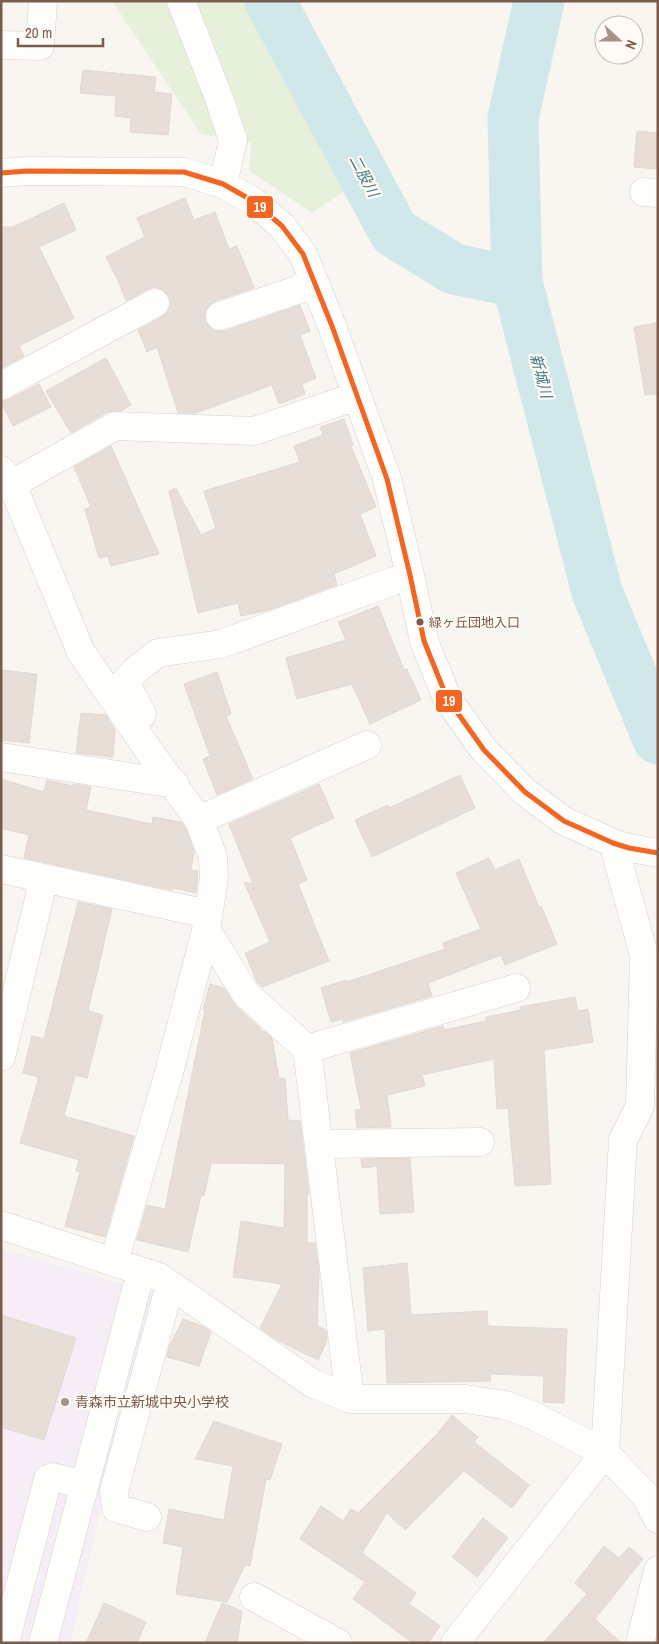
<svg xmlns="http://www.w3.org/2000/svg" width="659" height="1644" viewBox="0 0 659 1644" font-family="'Archivo Narrow','Noto Sans JP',sans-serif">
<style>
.education{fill:#f6eef6}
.green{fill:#e7f0db}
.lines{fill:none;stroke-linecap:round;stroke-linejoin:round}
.river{stroke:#d0e8ea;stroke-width:51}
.building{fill:#e6ded7;stroke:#e2d8d2}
.minor-casing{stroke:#d7d1cb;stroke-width:29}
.minor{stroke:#fefefd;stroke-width:28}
.bus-1-casing{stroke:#fffaf3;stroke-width:9}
.bus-1{stroke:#f26522;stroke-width:5}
.bus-dot{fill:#7a5c4d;stroke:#fffaf3;stroke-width:2}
.poi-dot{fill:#a69286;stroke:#fffaf3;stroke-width:2}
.labels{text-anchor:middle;stroke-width:4.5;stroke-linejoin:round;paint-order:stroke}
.bus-label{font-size:13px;fill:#7a5c4d;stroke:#fffaf3;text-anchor:start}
.poi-label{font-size:14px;fill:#7a5c4d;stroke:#fffaf3;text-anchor:start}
.water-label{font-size:15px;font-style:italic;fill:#437c86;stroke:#fffaf3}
.line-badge{stroke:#fffaf3;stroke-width:2}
.badge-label{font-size:14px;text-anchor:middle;font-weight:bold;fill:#fff}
</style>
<rect width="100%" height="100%" fill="#f9f5f0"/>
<!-- education -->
<path class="education" d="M 1,1249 L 152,1292 L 157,1298 L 101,1506 L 70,1643 L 1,1643 Z"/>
<!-- green -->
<path class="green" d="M 112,1 L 245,1 L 351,187 L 312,213 L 249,171 L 251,143 L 201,134 Z"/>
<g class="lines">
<!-- river -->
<path class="river" d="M 270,1 L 394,232 L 454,269 L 517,282
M 539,1 L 513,118 L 517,282 L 597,592 L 658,739"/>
</g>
<!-- building -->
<path class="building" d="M 83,70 L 156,77 L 154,92 L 172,94 L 168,135 L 130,132 L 131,118 L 115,116 L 116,96 L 80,93 Z
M 637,131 L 658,133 L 658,169 L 634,167 Z
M 185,198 L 194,220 L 215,212 L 229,249 L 237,246 L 254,288 L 215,301 L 209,305 L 205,312 L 205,321 L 210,328 L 216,331 L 225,331 L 300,305 L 310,331 L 300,335 L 316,378 L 302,384 L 305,394 L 279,404 L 272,385 L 196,413 L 178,413 L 157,347 L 147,352 L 138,330 L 162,317 L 168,312 L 171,304 L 169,296 L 163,290 L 155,287 L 148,289 L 126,301 L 118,280 L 106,257 L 145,237 L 137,218 Z
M 64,203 L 76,230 L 39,247 L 74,318 L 19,346 L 24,356 L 1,368 L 1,227 L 13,227 Z
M 658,323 L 658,394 L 645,395 L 634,327 Z
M 106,358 L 131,405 L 121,411 L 107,412 L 71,433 L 46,391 Z
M 39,384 L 51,407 L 13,426 L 1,402 L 8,400 Z
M 344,419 L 353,445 L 351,446 L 376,507 L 360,514 L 376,556 L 334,574 L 337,585 L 269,610 L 241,616 L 238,603 L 198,613 L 169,491 L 176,488 L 201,535 L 216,528 L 204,491 L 300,462 L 294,446 L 323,435 L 320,427 Z
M 111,446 L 159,554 L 111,566 L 108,556 L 99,558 L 85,509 L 91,507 L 74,467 Z
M 378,606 L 404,670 L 407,669 L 421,700 L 370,724 L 352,684 L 297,699 L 286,658 L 346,640 L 338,622 Z
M 1,670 L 37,674 L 29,743 L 1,740 Z
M 217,672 L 231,714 L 226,716 L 253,779 L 217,795 L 203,759 L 210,756 L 184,684 Z
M 81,713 L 106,715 L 115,730 L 113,757 L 76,753 Z
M 460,775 L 475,808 L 372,857 L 355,820 L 388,805 L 389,808 Z
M 1,779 L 44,792 L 47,780 L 73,786 L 73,784 L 91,787 L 86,810 L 152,824 L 153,817 L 181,822 L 185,827 L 194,851 L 191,870 L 198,871 L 196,893 L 173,888 L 172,890 L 162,888 L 24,858 L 29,835 L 1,828 Z
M 319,784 L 334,818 L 290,838 L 307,880 L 298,884 L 329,961 L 262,987 L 257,982 L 245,953 L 270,942 L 244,882 L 253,884 L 229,824 Z
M 489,858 L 495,870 L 519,859 L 539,907 L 541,906 L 557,944 L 505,965 L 501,955 L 428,983 L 432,996 L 343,1022 L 343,1019 L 331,1022 L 321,988 L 346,980 L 347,982 L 445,949 L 443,943 L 481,929 L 456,873 Z
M 78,902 L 112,909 L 88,1011 L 103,1015 L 87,1078 L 75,1075 L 64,1116 L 134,1136 L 105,1237 L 65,1226 L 80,1172 L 76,1171 L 79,1160 L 20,1143 L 39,1077 L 23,1073 L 32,1036 L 44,1039 Z
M 210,984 L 224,988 L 235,1005 L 260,1028 L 261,1032 L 264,1031 L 272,1038 L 279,1079 L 285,1078 L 288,1120 L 300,1121 L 309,1194 L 307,1194 L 307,1243 L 315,1243 L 319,1271 L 317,1326 L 326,1330 L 327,1341 L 318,1360 L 275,1339 L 260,1328 L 282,1284 L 233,1277 L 241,1221 L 284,1228 L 285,1165 L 292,1164 L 211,1163 L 204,1196 L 201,1195 L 188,1252 L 137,1240 L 147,1205 L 165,1209 L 205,1010 L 203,1009 Z
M 575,997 L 578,1011 L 588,1009 L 593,1042 L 544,1050 L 551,1184 L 515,1186 L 508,1108 L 497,1109 L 494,1059 L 422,1075 L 425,1086 L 387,1095 L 391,1127 L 357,1128 L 355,1110 L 361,1109 L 350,1053 L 443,1026 L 444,1030 L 486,1021 L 486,1017 L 521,1010 L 520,1007 Z
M 410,1158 L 414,1212 L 380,1214 L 377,1166 L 362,1168 L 361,1159 Z
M 407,1263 L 411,1315 L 487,1311 L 488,1326 L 567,1329 L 564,1403 L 543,1402 L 544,1376 L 490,1374 L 491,1381 L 387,1383 L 385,1329 L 368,1331 L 363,1268 Z
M 1,1315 L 76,1338 L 44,1440 L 1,1427 Z
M 183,1319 L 202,1326 L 211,1332 L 199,1366 L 167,1357 L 169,1347 Z
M 452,1415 L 478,1437 L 474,1442 L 529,1485 L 512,1508 L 464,1471 L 405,1530 L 387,1513 L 362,1553 L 416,1593 L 409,1604 L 440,1626 L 428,1643 L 413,1643 L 353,1599 L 365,1582 L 300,1539 L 321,1506 L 343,1521 L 351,1509 L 358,1513 L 438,1433 Z
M 214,1421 L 282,1444 L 270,1480 L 266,1479 L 250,1566 L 245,1565 L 227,1602 L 176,1594 L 183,1547 L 163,1543 L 169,1509 L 224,1520 L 233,1466 L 195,1459 Z
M 483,1518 L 508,1538 L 477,1577 L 452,1557 Z
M 604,1546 L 619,1558 L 629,1547 L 643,1559 L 595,1619 L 621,1643 L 543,1643 L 587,1594 L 575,1583 Z
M 104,1603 L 146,1622 L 137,1643 L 86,1643 Z
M 222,1603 L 242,1611 L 237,1643 L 205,1643 Z"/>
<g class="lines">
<!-- minor casing -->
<g class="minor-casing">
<path id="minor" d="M 181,1 L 220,101 L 233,140 L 223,184
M 1,45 L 40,46 L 43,1
M 1,173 L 27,171 L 184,172 L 223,184 L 253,201 L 282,226 L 303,254 L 332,326 L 387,479 L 410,575 L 424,641 L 447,698 L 484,750 L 525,792 L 564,821 L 613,843 L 629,848 L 658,853
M 644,192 L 658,193
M 220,316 L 315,284
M 1,386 L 155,303
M 1,470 L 12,484 L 81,652 L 154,758 L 199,820 L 213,857 L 214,878 L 206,930 L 168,1076 L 114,1262
M 12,484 L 115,426 L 254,431 L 357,396
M 142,714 L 125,682 L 136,670 L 158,653 L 221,644 L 410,575
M 1,757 L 175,784
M 199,820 L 367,745
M 1,869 L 208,914
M 206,930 L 246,994 L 307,1049 L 350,1399
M 307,1049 L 516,988
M 1,1057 L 44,878
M 319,1144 L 480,1142
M 1,1225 L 159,1277 L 312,1383 L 350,1399 L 466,1399 L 505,1405 L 532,1415 L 605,1453 L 645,1495 L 658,1519
M 147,1517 L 116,1508 L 114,1491 L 170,1285
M 254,1597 L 338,1643
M 5,1643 L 48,1479 L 53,1477 L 84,1485
M 43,1643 L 141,1271
M 455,1643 L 605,1453 L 623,1140 L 640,1106 L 644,955 L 613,843
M 640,1643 L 658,1570"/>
</g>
<!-- minor -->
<use href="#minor" class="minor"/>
<!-- bus-1 casing -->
<g class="bus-1-casing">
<path id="bus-1" d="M 1,173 L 27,171 L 184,172 L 223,184 L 253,201 L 282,226 L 303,254 L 332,326 L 387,479 L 410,575 L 424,641 L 447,698 L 484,750 L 525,792 L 564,821 L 613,843 L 629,848 L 658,853"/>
</g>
<!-- bus-1 -->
<use href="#bus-1" class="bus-1"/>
</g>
<!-- markers -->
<circle class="bus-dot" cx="420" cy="622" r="4.5"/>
<circle class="poi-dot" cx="65" cy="1402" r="5"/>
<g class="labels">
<!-- bus labels -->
<g class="bus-label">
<text x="429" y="627">緑ヶ丘団地入口</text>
</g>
<!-- poi labels -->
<g class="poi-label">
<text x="75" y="1407">青森市立新城中央小学校</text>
</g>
<!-- water labels -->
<g class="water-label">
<text transform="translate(364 176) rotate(62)" y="5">二股川</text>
<text transform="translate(541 376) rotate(75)" y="5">新城川</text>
</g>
</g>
<g class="line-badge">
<rect x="246" y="195" width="28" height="24" rx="5" fill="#f26522"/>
<rect x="435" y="689" width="28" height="24" rx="5" fill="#f26522"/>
</g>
<g class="badge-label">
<text x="260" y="212">19</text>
<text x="449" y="706">19</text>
</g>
<!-- border -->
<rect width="659" height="1644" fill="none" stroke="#7a5c4d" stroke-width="5"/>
<!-- north arrow -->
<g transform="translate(619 40) rotate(111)"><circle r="24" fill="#fffaf3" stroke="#cabbb1"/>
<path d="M0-4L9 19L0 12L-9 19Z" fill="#a69286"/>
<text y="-8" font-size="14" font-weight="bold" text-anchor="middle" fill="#7a5c4d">N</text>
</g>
<!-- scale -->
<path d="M18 38v8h85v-8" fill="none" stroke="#7a5c4d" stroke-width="2.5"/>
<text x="25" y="38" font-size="15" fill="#7a5c4d" stroke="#fffaf3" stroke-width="4" paint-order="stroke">20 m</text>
</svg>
